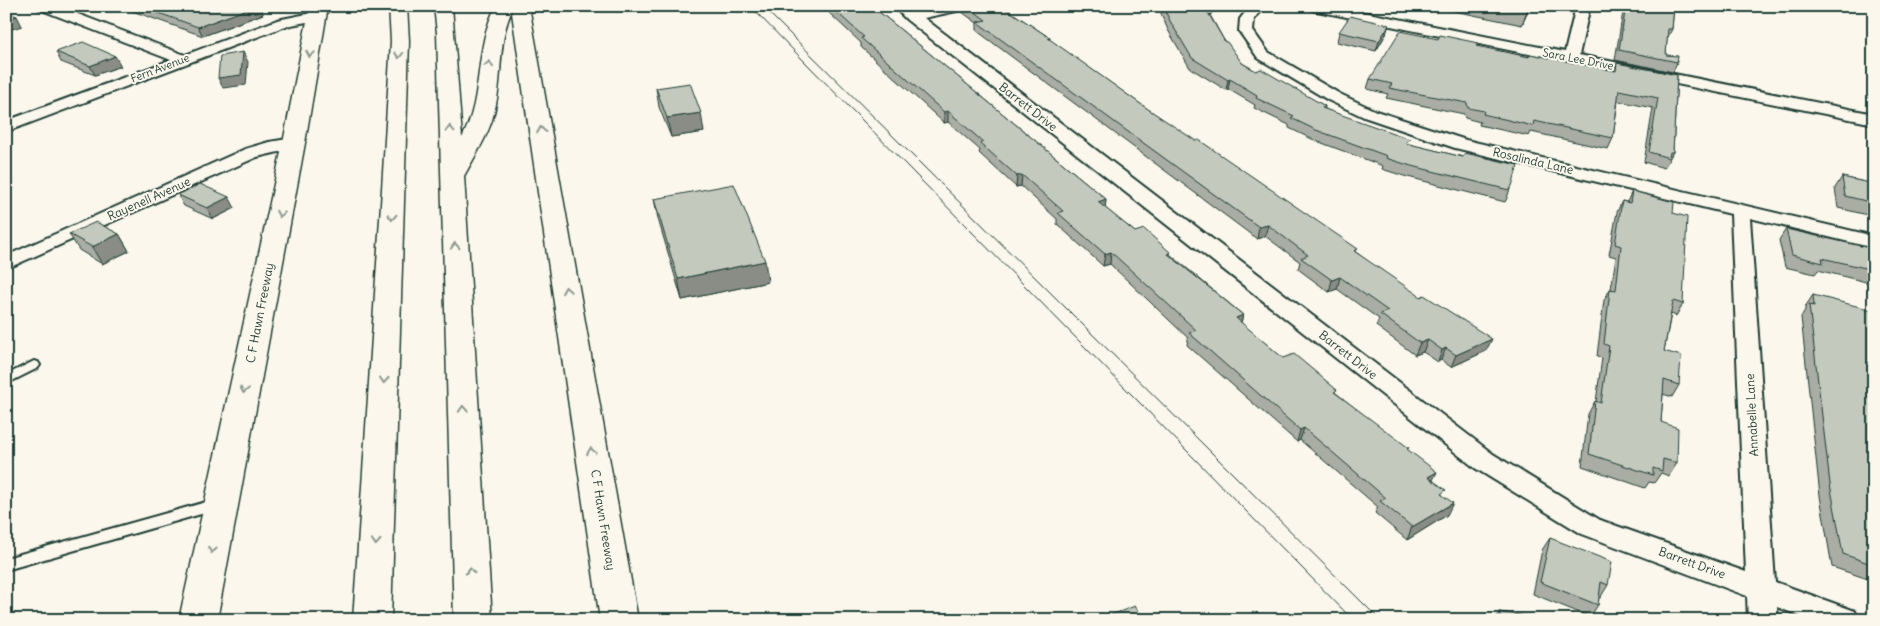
<svg xmlns="http://www.w3.org/2000/svg" width="1880" height="626" viewBox="0 0 1880 626" font-family="Delius,sans-serif">
<style>
.lines{fill:none;stroke-linecap:round;stroke-linejoin:round}
.service-casing{stroke:#1f3d34;stroke-width:4}
.minor-casing{stroke:#1f3d34;stroke-width:4}
.secondary-casing{stroke:#1f3d34;stroke-width:3}
.motorway-casing{stroke:#1f3d34;stroke-width:3}
.service{fill:#fbf7ec;fill-rule:evenodd}
.minor{fill:#fbf7ec;fill-rule:evenodd}
.secondary{fill:#fbf7ec;fill-rule:evenodd}
.motorway{fill:#fbf7ec;fill-rule:evenodd}
.tram{stroke:#1f3d34;stroke-width:1}
.wall{fill:#a9ada3;stroke:#1f3d34}
.shaded-wall{fill:#898d85;stroke:#1f3d34}
.building{fill:#c4c9be;stroke:#1f3d34}
.oneway{stroke:#8d9a90}
.labels{text-anchor:middle;stroke-width:4;stroke-linejoin:round;paint-order:stroke}
.far-street-label{font-size:11px;fill:#1f3d34;stroke:#fbf7ec}
.street-label{font-size:12px;fill:#1f3d34;stroke:#fbf7ec}
</style>
<rect width="100%" height="100%" fill="#fbf7ec"/>
<filter id="ink" filterUnits="userSpaceOnUse"><feTurbulence type="fractalNoise" baseFrequency=".02" numOctaves="2"/><feDisplacementMap in="SourceGraphic" scale="10" xChannelSelector="R" yChannelSelector="G"/><feConvolveMatrix kernelMatrix="1 2 1 2 8 2 1 2 1" color-interpolation-filters="sRGB"/></filter>
<g filter="url(#ink)">
<g class="lines">
<!-- service casing -->
<g class="service-casing">
<path id="service" d="M 34,361 L 38,362 L 40,365 L 38,368 L 6,384 L 6,375 Z
M 217,499 L 222,500 L 224,504 L 222,508 L 6,570 L 6,558 Z"/>
</g>
<!-- minor casing -->
<g class="minor-casing">
<path id="minor" d="M 37,6 L 57,6 L 185,55 L 277,20 L 317,12 L 324,16 L 322,19 L 286,26 L 6,132 L 6,121 L 171,60 L 39,9 Z
M 893,6 L 909,6 L 916,12 L 942,6 L 968,6 L 966,9 L 924,18 L 1493,454 L 1600,520 L 1746,572 L 1731,214 L 1455,148 L 1364,117 L 1328,100 L 1258,58 L 1239,31 L 1240,19 L 1250,6 L 1264,6 L 1254,19 L 1253,31 L 1268,52 L 1340,94 L 1376,111 L 1466,140 L 1874,236 L 1874,248 L 1750,218 L 1775,582 L 1855,611 L 1859,620 L 1810,620 L 1777,607 L 1778,620 L 1748,620 L 1747,596 L 1582,534 L 1475,468 L 907,20 Z
M 1305,6 L 1333,6 L 1565,52 L 1576,6 L 1590,6 L 1579,55 L 1874,114 L 1874,124 L 1312,10 Z
M 294,138 L 300,139 L 302,143 L 300,147 L 257,157 L 6,269 L 6,256 L 245,149 L 269,142 Z"/>
</g>
<!-- secondary casing -->
<g class="secondary-casing">
<path id="secondary" d="M 310,6 L 328,6 L 305,143 L 217,620 L 179,620 L 283,143 Z
M 511,6 L 529,6 L 638,620 L 600,620 Z"/>
</g>
<!-- motorway casing -->
<g class="motorway-casing">
<path id="motorway" d="M 389,6 L 407,6 L 409,41 L 391,620 L 353,620 L 382,189 L 391,41 Z
M 434,6 L 452,6 L 462,138 C 485,94 473,50 496,6 L 514,6 C 496,41 504,77 494,113 C 489,134 475,156 464,176 L 492,620 L 454,620 L 437,33 Z"/>
</g>
<!-- service -->
<use href="#service" class="service"/>
<!-- minor -->
<use href="#minor" class="minor"/>
<!-- secondary -->
<use href="#secondary" class="secondary"/>
<!-- motorway -->
<use href="#motorway" class="motorway"/>
<!-- tram -->
<path class="tram" d="M 750,6 L 1353,620
M 762,6 L 1380,620"/>
</g>
<!-- wall -->
<path class="wall" d="M 118,6 L 260,6 L 263,14 L 203,36 Z
M 815,6 L 872,6 L 1106,199 L 1105,208 L 1135,232 L 1171,255 L 1243,315 L 1241,323 L 1283,358 L 1336,393 L 1408,450 L 1433,480 L 1443,496 L 1447,515 L 1407,540 L 1375,513 L 1378,507 L 1300,440 L 1297,442 L 1187,345 L 1188,338 L 1110,264 L 1103,266 L 1057,224 L 1057,219 L 1021,186 L 1016,187 L 979,153 L 980,150 L 948,122 L 944,123 L 861,47 L 861,43 L 827,11 L 822,8 L 818,9 Z
M 962,6 L 1002,6 L 1050,38 L 1050,40 L 1142,105 L 1357,253 L 1486,351 L 1451,367 L 1441,360 L 1438,362 L 1423,352 L 1415,355 L 1376,326 L 1379,319 L 1337,289 L 1329,292 L 1298,269 L 1300,262 L 1265,236 L 1257,239 L 977,31 L 977,23 L 962,12 Z
M 1158,6 L 1218,6 L 1210,15 L 1225,42 L 1242,63 L 1256,71 L 1325,106 L 1325,109 L 1408,144 L 1463,157 L 1518,165 L 1507,198 L 1505,202 L 1404,176 L 1382,169 L 1383,166 L 1314,140 L 1289,128 L 1289,125 L 1254,108 L 1255,105 L 1228,89 L 1226,90 L 1190,68 L 1168,30 Z
M 1456,6 L 1530,6 L 1522,25 L 1454,11 Z
M 1624,6 L 1674,6 L 1672,29 L 1667,39 L 1666,55 L 1677,62 L 1673,72 L 1615,60 Z
M 1339,32 L 1386,34 L 1376,51 L 1337,42 Z
M 1477,47 L 1529,57 L 1530,54 L 1614,71 L 1617,63 L 1677,75 L 1673,152 L 1667,163 L 1664,168 L 1644,162 L 1653,108 L 1618,101 L 1613,138 L 1608,149 L 1531,132 L 1529,136 L 1479,125 L 1480,122 L 1465,118 L 1464,114 L 1386,98 L 1388,94 L 1367,89 L 1370,79 Z
M 56,52 L 121,66 L 95,75 L 61,62 Z
M 656,88 L 704,132 L 671,137 L 659,107 Z
M 1842,177 L 1874,184 L 1874,213 L 1872,216 L 1838,208 L 1835,188 Z
M 1632,191 L 1673,213 L 1683,304 L 1676,316 L 1671,314 L 1664,351 L 1679,385 L 1672,397 L 1663,394 L 1661,422 L 1677,463 L 1669,476 L 1661,473 L 1654,483 L 1649,482 L 1645,488 L 1582,466 L 1588,414 L 1595,401 L 1596,402 L 1602,358 L 1597,356 L 1604,300 L 1610,289 L 1611,289 L 1616,257 L 1609,255 L 1617,212 L 1622,201 L 1627,202 Z
M 178,195 L 235,208 L 213,219 L 184,206 Z
M 654,199 L 768,282 L 682,300 L 658,219 Z
M 1786,229 L 1874,249 L 1874,284 L 1818,270 L 1815,274 L 1785,267 L 1779,240 Z
M 69,234 L 119,234 L 129,251 L 102,264 L 79,250 Z
M 1813,295 L 1874,318 L 1874,581 L 1832,567 L 1820,496 L 1801,317 L 1805,310 L 1805,307 Z
M 1550,538 L 1608,585 L 1600,598 L 1599,597 L 1598,605 L 1590,617 L 1533,594 L 1542,550 Z
M 1499,612 L 1553,620 L 1495,620 Z"/>
<!-- shaded-wall -->
<path class="shaded-wall" d="M 256,6 L 260,6 L 263,14 L 203,36 L 198,27 Z
M 818,6 L 822,6 L 822,8 L 818,9 Z
M 1211,6 L 1218,6 L 1206,20 L 1207,11 Z
M 1529,6 L 1530,6 L 1522,25 L 1528,8 Z
M 17,16 L 22,26 L 6,31 L 6,20 Z
M 1389,25 L 1386,34 L 1376,51 L 1379,41 Z
M 243,52 L 248,62 L 246,85 L 223,88 L 218,78 Z
M 115,56 L 121,66 L 95,75 L 90,66 Z
M 1230,79 L 1228,89 L 1226,90 L 1228,80 Z
M 948,111 L 948,122 L 944,123 L 944,112 Z
M 701,113 L 704,132 L 671,137 L 667,118 Z
M 1022,175 L 1021,186 L 1016,187 L 1017,176 Z
M 229,197 L 235,208 L 213,219 L 207,208 Z
M 1106,199 L 1105,210 L 1098,202 Z
M 1268,225 L 1265,236 L 1257,239 L 1259,227 Z
M 119,234 L 129,251 L 102,264 L 92,247 Z
M 1111,252 L 1110,264 L 1103,266 L 1105,254 Z
M 765,261 L 768,282 L 682,300 L 678,279 Z
M 1340,277 L 1337,289 L 1329,292 L 1332,280 Z
M 1243,315 L 1240,326 L 1236,318 Z
M 1492,339 L 1486,351 L 1451,367 L 1456,355 Z
M 1428,340 L 1423,352 L 1415,355 L 1420,343 Z
M 1446,348 L 1441,360 L 1438,362 L 1442,350 Z
M 1304,428 L 1300,440 L 1297,442 L 1300,430 Z
M 1437,472 L 1431,484 L 1428,477 Z
M 1453,503 L 1447,515 L 1407,540 L 1412,527 Z"/>
<!-- building -->
<path class="building" d="M 139,6 L 256,6 L 198,27 Z
M 830,6 L 872,6 L 1106,199 L 1098,202 L 1135,232 L 1144,229 L 1171,253 L 1168,254 L 1243,315 L 1236,318 L 1283,358 L 1294,354 L 1337,390 L 1334,392 L 1409,448 L 1407,449 L 1437,472 L 1428,477 L 1446,490 L 1441,494 L 1453,503 L 1412,527 L 1380,501 L 1386,498 L 1304,428 L 1300,430 L 1211,352 L 1189,333 L 1196,330 L 1111,252 L 1105,254 L 1058,213 L 1063,211 L 1022,175 L 1017,176 L 980,143 L 983,142 L 948,111 L 944,112 L 861,38 L 864,37 Z
M 967,6 L 1002,6 L 1050,38 L 1048,38 L 1142,105 L 1196,141 L 1199,140 L 1298,208 L 1358,249 L 1354,251 L 1421,297 L 1424,295 L 1492,339 L 1456,355 L 1446,348 L 1442,350 L 1428,340 L 1420,343 L 1380,314 L 1388,311 L 1340,277 L 1332,280 L 1301,258 L 1308,255 L 1268,225 L 1259,227 L 977,22 L 986,20 Z
M 1163,6 L 1211,6 L 1207,11 L 1225,42 L 1227,42 L 1242,63 L 1256,71 L 1261,69 L 1325,106 L 1322,108 L 1410,139 L 1405,143 L 1463,157 L 1465,153 L 1518,165 L 1512,186 L 1509,190 L 1408,165 L 1386,158 L 1387,156 L 1316,130 L 1291,118 L 1294,116 L 1256,98 L 1257,95 L 1230,79 L 1228,80 L 1192,58 L 1170,21 Z
M 1626,6 L 1674,6 L 1672,29 L 1668,29 L 1666,55 L 1678,56 L 1677,62 L 1619,50 Z
M 6,12 L 17,16 L 6,20 Z
M 1350,16 L 1389,25 L 1379,41 L 1339,32 Z
M 1400,31 L 1438,39 L 1440,35 L 1478,43 L 1476,46 L 1529,57 L 1530,54 L 1616,71 L 1617,63 L 1677,75 L 1673,152 L 1670,152 L 1669,158 L 1649,152 L 1658,98 L 1619,90 L 1613,138 L 1534,121 L 1533,126 L 1483,114 L 1484,111 L 1468,108 L 1467,103 L 1389,88 L 1392,84 L 1370,79 Z
M 83,42 L 115,56 L 90,66 L 56,52 Z
M 243,52 L 241,75 L 218,78 L 220,56 Z
M 690,83 L 701,113 L 667,118 L 656,88 Z
M 1842,177 L 1874,184 L 1874,203 L 1845,196 Z
M 200,184 L 229,197 L 207,208 L 178,195 Z
M 734,184 L 765,261 L 678,279 L 654,199 Z
M 1632,191 L 1674,202 L 1673,213 L 1687,217 L 1683,304 L 1673,301 L 1664,351 L 1681,356 L 1679,385 L 1664,380 L 1661,422 L 1678,428 L 1677,463 L 1663,459 L 1662,471 L 1653,468 L 1653,475 L 1589,454 L 1595,401 L 1601,403 L 1609,346 L 1604,344 L 1610,289 L 1616,290 L 1621,246 L 1615,244 L 1622,201 L 1630,203 Z
M 96,222 L 119,234 L 92,247 L 69,234 Z
M 1786,229 L 1874,249 L 1874,270 L 1822,258 L 1823,263 L 1792,255 Z
M 1813,295 L 1872,310 L 1874,318 L 1874,565 L 1843,554 L 1830,484 L 1809,305 L 1814,306 Z
M 1550,538 L 1612,562 L 1608,585 L 1601,582 L 1598,605 L 1540,582 Z
M 1135,606 L 1144,620 L 1098,620 Z
M 1499,612 L 1553,620 L 1501,620 Z"/>
<!-- one-way arrows -->
<defs><path id="oneway-chevron" d="M-2-3.5L2.5 0L-2 3.5" fill="none" stroke-width="1.6" stroke-linecap="round" stroke-linejoin="round" transform="scale(1.25)"/></defs>
<g class="oneway">
<use href="#oneway-chevron" transform="translate(310 54) rotate(100)"/>
<use href="#oneway-chevron" transform="translate(399 55) rotate(92)"/>
<use href="#oneway-chevron" transform="translate(489 64) rotate(-81)"/>
<use href="#oneway-chevron" transform="translate(450 129) rotate(-92)"/>
<use href="#oneway-chevron" transform="translate(541 130) rotate(-99)"/>
<use href="#oneway-chevron" transform="translate(280 214) rotate(101)"/>
<use href="#oneway-chevron" transform="translate(392 217) rotate(93)"/>
<use href="#oneway-chevron" transform="translate(455 246) rotate(-93)"/>
<use href="#oneway-chevron" transform="translate(566 290) rotate(-99)"/>
<use href="#oneway-chevron" transform="translate(384 380) rotate(93)"/>
<use href="#oneway-chevron" transform="translate(244 390) rotate(101)"/>
<use href="#oneway-chevron" transform="translate(463 409) rotate(-93)"/>
<use href="#oneway-chevron" transform="translate(591 451) rotate(-99)"/>
<use href="#oneway-chevron" transform="translate(376 542) rotate(93)"/>
<use href="#oneway-chevron" transform="translate(212 550) rotate(101)"/>
<use href="#oneway-chevron" transform="translate(470 571) rotate(-93)"/>
</g>
</g>
<g class="labels">
<!-- far-street labels -->
<g class="far-street-label">
<text transform="translate(1578 59) rotate(11)" y="4">Sara Lee Drive</text>
<text transform="translate(160 68) rotate(-21)" y="4">Fern Avenue</text>
</g>
<!-- street labels -->
<g class="street-label">
<text transform="translate(1028 107) rotate(38)" y="4">Barrett Drive</text>
<text transform="translate(1533 161) rotate(13)" y="4">Rosalinda Lane</text>
<text transform="translate(149 199) rotate(-24)" y="4">Rayenell Avenue</text>
<text transform="translate(260 313) rotate(-79)" y="4">C F Hawn Freeway</text>
<text transform="translate(1348 355) rotate(38)" y="4">Barrett Drive</text>
<text transform="translate(1752 415) rotate(-93)" y="4">Annabelle Lane</text>
<text transform="translate(603 520) rotate(81)" y="4">C F Hawn Freeway</text>
<text transform="translate(1692 563) rotate(20)" y="4">Barrett Drive</text>
</g>
</g>
<!-- margin -->
<rect width="1880" height="626" fill="none" stroke="#fbf7ec" stroke-width="25"/>
<rect x="12" y="12" width="1855" height="601" fill="none" stroke="#1f3d34" stroke-width="2" filter="url(#ink)"/>
</svg>
